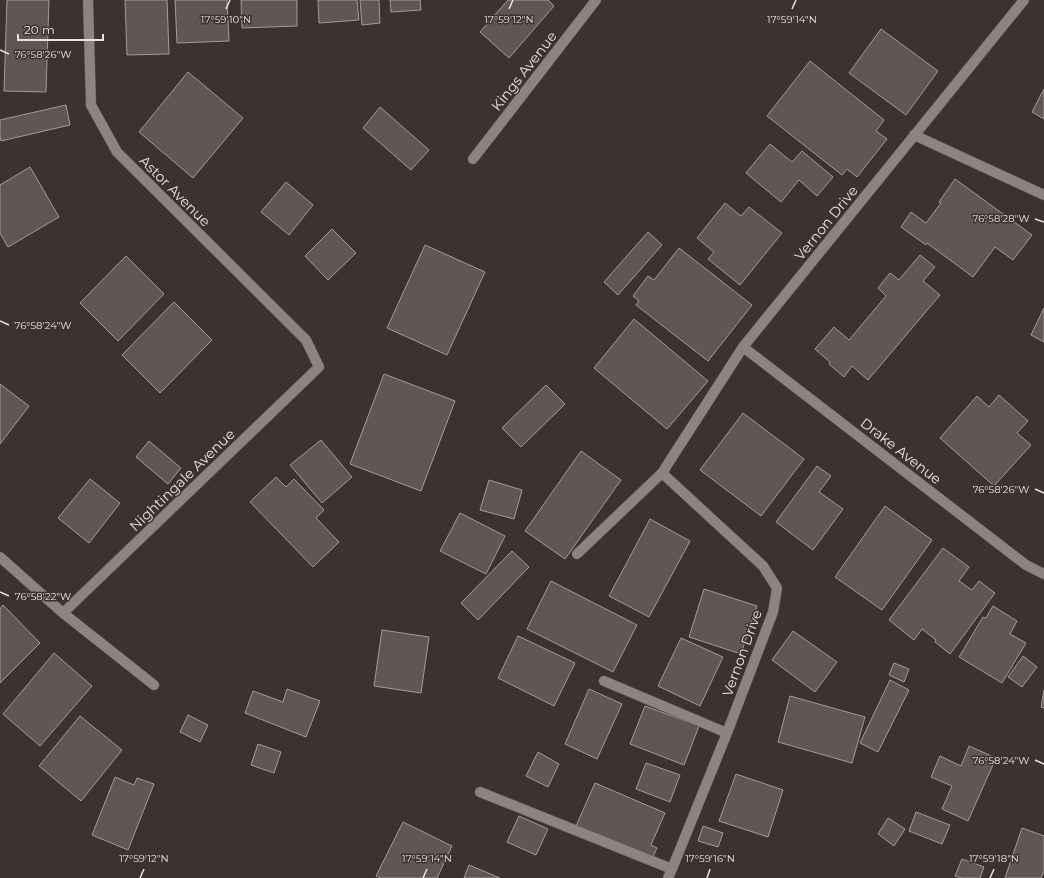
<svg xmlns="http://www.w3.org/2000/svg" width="1044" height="878" viewBox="0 0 1044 878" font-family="Montserrat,sans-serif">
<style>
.building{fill:#615655;stroke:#a79b99}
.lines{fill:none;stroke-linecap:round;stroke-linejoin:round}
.street-casing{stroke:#564e4d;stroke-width:11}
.street{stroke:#8e8381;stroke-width:10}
.ticks{fill:none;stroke:#e9e3e2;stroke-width:1.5}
.labels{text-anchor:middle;stroke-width:3;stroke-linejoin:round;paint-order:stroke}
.street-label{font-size:14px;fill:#e9e3e2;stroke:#3c3231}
.ticks-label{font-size:10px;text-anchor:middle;fill:#e9e3e2;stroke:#3c3231;stroke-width:3;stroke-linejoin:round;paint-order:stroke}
</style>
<rect width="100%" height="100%" fill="#3c3231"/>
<!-- building -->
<path class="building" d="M 7,0 L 49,0 L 46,92 L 4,91 Z
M 125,0 L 167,0 L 169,54 L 127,55 Z
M 175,0 L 227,0 L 229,41 L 177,43 Z
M 241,0 L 297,0 L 297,26 L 242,28 Z
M 318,0 L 357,0 L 359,20 L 319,23 Z
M 360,0 L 379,0 L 380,23 L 362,25 Z
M 390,0 L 420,0 L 421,10 L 391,12 Z
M 508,0 L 548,0 L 554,6 L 509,58 L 480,32 Z
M 881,29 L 938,71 L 906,115 L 849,73 Z
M 810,61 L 884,120 L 876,131 L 887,139 L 857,177 L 847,169 L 842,175 L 767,116 Z
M 188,72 L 243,118 L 193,178 L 139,132 Z
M 1044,89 L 1044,119 L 1032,112 Z
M 66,105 L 70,125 L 1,141 L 0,136 L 0,120 Z
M 380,107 L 429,150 L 411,170 L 363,128 Z
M 770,144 L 792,162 L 802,151 L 833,177 L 817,196 L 799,180 L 781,202 L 746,173 Z
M 30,167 L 59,217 L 8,247 L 0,233 L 0,185 Z
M 955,179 L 1032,235 L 1013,260 L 995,247 L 973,277 L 927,243 L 926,245 L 901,227 L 911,212 L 926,223 L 941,203 L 939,202 Z
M 286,182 L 313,205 L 289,235 L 261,212 Z
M 725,203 L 741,216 L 749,207 L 782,233 L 740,285 L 708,259 L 714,252 L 697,238 Z
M 332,229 L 356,253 L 328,280 L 305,256 Z
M 648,232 L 662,245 L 618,295 L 604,282 Z
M 425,245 L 485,272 L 447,355 L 387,328 Z
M 679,248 L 752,305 L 708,361 L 636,305 L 639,301 L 633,296 L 648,276 L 654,280 Z
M 920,255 L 935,267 L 923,281 L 940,295 L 868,380 L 852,366 L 844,377 L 829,364 L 830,362 L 815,349 L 834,327 L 849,340 L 886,296 L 878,288 L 890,273 L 899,280 Z
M 126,256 L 164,294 L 118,341 L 80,303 Z
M 174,302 L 212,340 L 160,393 L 122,355 Z
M 1044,308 L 1044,342 L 1031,335 Z
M 634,319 L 708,381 L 667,429 L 594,368 Z
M 384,374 L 455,401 L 421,491 L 350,464 Z
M 0,384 L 29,406 L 0,444 Z
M 546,385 L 565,404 L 521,447 L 502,428 Z
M 999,395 L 1028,421 L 1017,433 L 1031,445 L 994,486 L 940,438 L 977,396 L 989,407 Z
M 743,413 L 804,459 L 761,516 L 700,470 Z
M 321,440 L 352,477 L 322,503 L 290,465 Z
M 149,441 L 181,468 L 168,484 L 136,457 Z
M 581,451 L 621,480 L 565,559 L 525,531 Z
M 817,466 L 831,476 L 819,492 L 843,509 L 813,550 L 776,522 Z
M 276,477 L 286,487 L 294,479 L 324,510 L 316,518 L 339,542 L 313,567 L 250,502 Z
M 90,479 L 120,503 L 89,543 L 58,518 Z
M 489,480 L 522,490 L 514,519 L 480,510 Z
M 885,506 L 932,540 L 882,610 L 835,577 Z
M 460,513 L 505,536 L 486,574 L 440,551 Z
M 650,519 L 690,541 L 649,617 L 609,596 Z
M 943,548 L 969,567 L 959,581 L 972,590 L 979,581 L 995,593 L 950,654 L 935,642 L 936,640 L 922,629 L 914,640 L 889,620 Z
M 512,551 L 529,567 L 478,620 L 461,603 Z
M 551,581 L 637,625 L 613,672 L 527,629 Z
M 704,589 L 757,606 L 741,654 L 689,637 Z
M 3,605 L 40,643 L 0,683 L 0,609 Z
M 993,606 L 1017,621 L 1010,634 L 1026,643 L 1002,683 L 959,657 L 983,617 L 986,618 Z
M 382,630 L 429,637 L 421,693 L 374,686 Z
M 793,631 L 837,662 L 815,692 L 772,660 Z
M 518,636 L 575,663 L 554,706 L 498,678 Z
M 681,638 L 723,657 L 700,706 L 658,686 Z
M 54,653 L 92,686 L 40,746 L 3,714 Z
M 1023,656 L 1037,667 L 1022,687 L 1008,677 Z
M 894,663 L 909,669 L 904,682 L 889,675 Z
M 890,680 L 909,690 L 878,752 L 860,743 Z
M 287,689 L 320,701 L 306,737 L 245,713 L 253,691 L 283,702 Z
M 589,689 L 622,704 L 597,759 L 565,744 Z
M 1044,690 L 1044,708 L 1041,707 Z
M 790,696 L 865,717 L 852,763 L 778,742 Z
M 645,706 L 699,726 L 684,765 L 630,744 Z
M 188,715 L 208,725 L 200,742 L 180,732 Z
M 80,716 L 122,750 L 81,801 L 39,766 Z
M 258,744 L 281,752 L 274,773 L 251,765 Z
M 969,746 L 996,758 L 968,821 L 942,809 L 952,786 L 931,777 L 940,756 L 961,766 Z
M 538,752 L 559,764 L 548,787 L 526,776 Z
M 646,763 L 680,775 L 670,802 L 636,789 Z
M 736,774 L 783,790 L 768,837 L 719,821 Z
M 115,777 L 134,785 L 137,778 L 154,784 L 128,850 L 92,835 Z
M 595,783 L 665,813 L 651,845 L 657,848 L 652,859 L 576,826 Z
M 916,812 L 950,825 L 942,844 L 909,831 Z
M 519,816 L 548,829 L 536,855 L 507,842 Z
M 888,818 L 905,829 L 894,846 L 878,834 Z
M 403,822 L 452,846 L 437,878 L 381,878 L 376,876 Z
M 703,826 L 723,833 L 718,847 L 698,841 Z
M 1022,828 L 1044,836 L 1044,874 L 1043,873 L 1041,878 L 1005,878 Z
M 962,859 L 984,867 L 980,878 L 962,878 L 955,876 Z
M 469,865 L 500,878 L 464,878 Z"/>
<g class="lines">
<!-- street casing -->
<g class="street-casing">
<path id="street" d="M 914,135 L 1044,195
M 473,159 L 596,0
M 743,347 L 1026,565 L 1044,574
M 662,473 L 763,566 L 777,588 L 773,612 L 727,733 L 672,869 L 668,878
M 577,554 L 662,473 L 743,347 L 1024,0
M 0,557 L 63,613 L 154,685
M 63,613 L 319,367 L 306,340 L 117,152 L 91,105 L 88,0
M 604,681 L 727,733
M 480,792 L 672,869"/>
</g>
<!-- street -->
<use href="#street" class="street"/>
</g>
<!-- ticks -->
<path class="ticks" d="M 226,9 L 230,0M 509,9 L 513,0M 792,9 L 796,0M 0,50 L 9,54M 1035,219 L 1044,222M 0,321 L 9,325M 1035,489 L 1044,493M 0,592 L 9,596M 1035,760 L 1044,764M 140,878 L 144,869M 423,878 L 427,869M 707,878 L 710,869M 990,878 L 994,869"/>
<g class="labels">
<!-- street labels -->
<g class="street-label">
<text transform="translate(524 71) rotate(-52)" y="5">Kings Avenue</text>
<text transform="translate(175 191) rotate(45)" y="5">Astor Avenue</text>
<text transform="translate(826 223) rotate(-51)" y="5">Vernon Drive</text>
<text transform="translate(901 451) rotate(38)" y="5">Drake Avenue</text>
<text transform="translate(182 480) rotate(-44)" y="5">Nightingale Avenue</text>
<text transform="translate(742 653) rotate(-70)" y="5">Vernon Drive</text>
</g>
</g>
<g class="ticks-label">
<text x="226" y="23">17°59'10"N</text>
<text x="509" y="23">17°59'12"N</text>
<text x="792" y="23">17°59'14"N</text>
<text x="43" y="58">76°58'26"W</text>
<text x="1001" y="222">76°58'28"W</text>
<text x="43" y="329">76°58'24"W</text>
<text x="1001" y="493">76°58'26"W</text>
<text x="43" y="600">76°58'22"W</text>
<text x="1001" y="764">76°58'24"W</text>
<text x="144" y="862">17°59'12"N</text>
<text x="427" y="862">17°59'14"N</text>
<text x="710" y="862">17°59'16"N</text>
<text x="994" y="862">17°59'18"N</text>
</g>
<!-- scale -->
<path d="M18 34v6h85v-6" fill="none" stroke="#e9e3e2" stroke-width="2"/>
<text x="24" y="34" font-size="12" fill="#e9e3e2" stroke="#3c3231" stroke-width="3" paint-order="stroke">20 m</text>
</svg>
